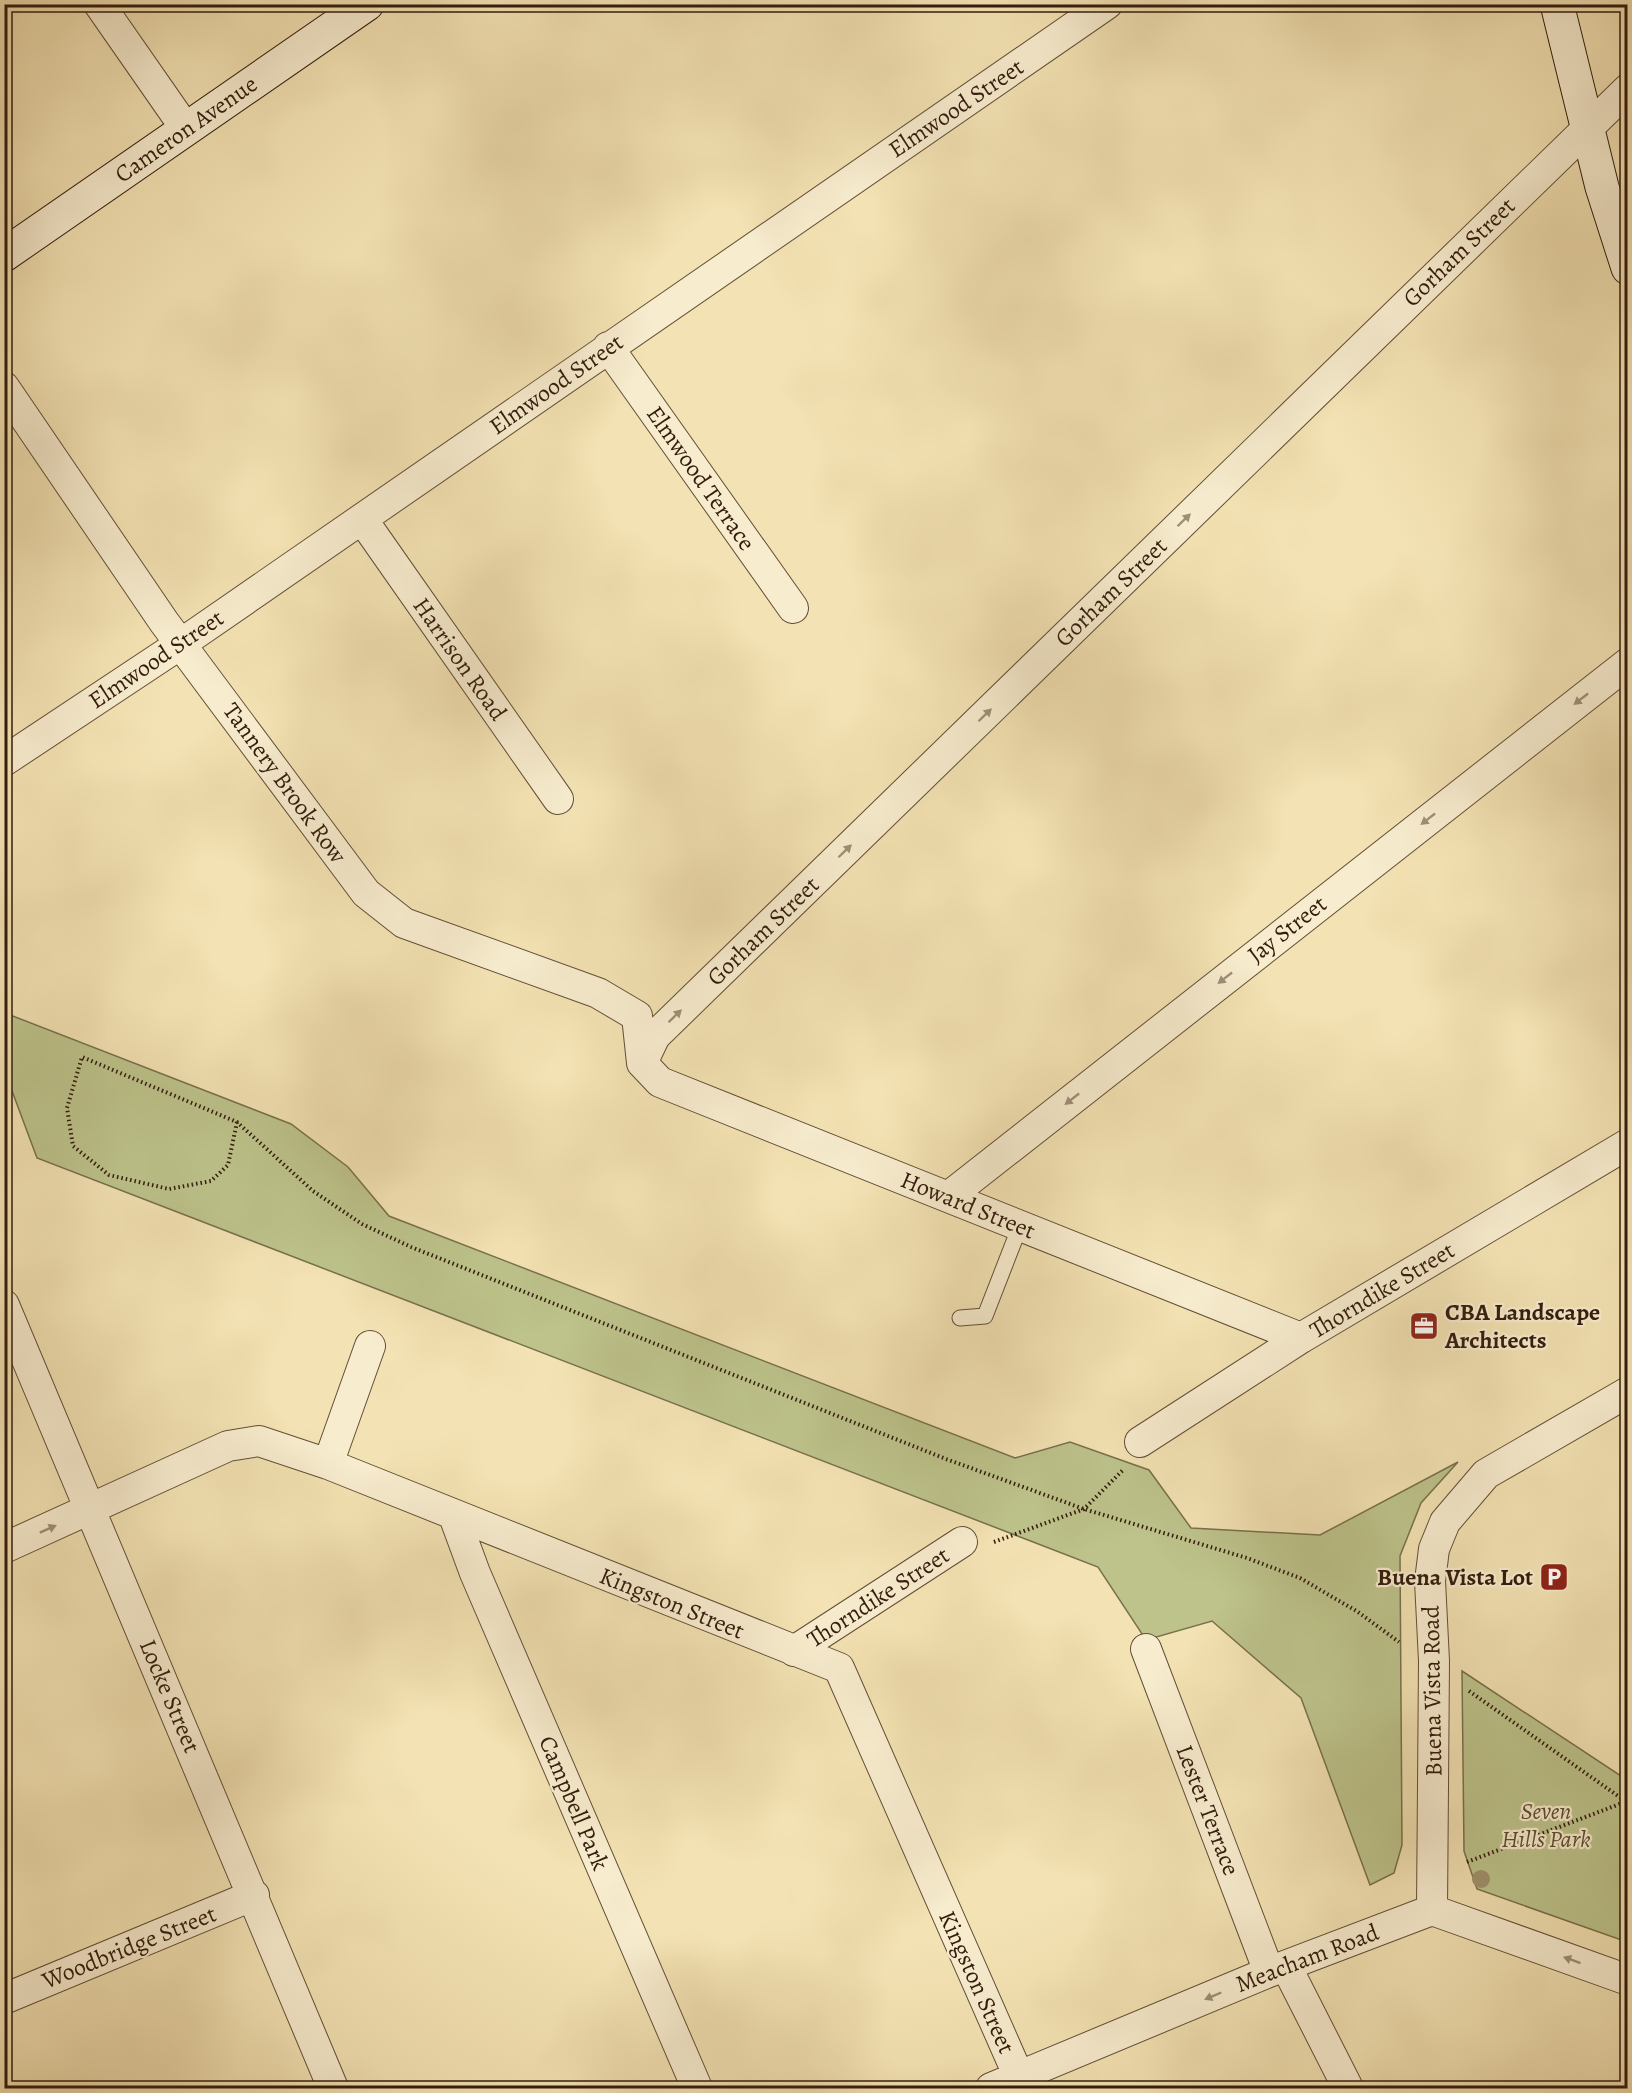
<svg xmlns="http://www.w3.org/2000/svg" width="1632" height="2093" viewBox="0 0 1632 2093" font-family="Alegreya,serif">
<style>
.green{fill:#bdc38b;stroke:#78704c;stroke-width:1.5}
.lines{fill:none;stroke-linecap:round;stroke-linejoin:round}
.lane-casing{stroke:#634e36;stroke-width:17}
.street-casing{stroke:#634e36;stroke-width:32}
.secondary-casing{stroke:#331c0d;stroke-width:35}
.path{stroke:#331c0d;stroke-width:4;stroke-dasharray:1.5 3;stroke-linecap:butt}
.lane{stroke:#f7ecce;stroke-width:15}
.street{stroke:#f7ecce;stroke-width:30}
.secondary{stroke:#f7ecce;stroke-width:33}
.tree{fill:#a0916d}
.oneway{fill:#9f8e77}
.labels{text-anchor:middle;stroke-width:4.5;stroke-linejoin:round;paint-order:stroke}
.street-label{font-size:24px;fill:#331c0d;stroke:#f7ecce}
.poi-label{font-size:24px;font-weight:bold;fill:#331c0d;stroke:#f7ecce;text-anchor:start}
.park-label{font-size:24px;font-style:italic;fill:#5c4e33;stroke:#f7ecce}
</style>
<rect width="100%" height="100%" fill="#f3e2b3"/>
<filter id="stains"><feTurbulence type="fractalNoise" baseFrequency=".00333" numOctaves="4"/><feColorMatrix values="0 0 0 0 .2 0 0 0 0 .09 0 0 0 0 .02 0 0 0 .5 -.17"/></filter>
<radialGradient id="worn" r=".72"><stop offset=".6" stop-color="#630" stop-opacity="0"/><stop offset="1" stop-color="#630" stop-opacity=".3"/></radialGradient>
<!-- green -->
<path class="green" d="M 5,1013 L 291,1124 L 348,1167 L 389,1216 L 1015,1458 L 1070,1442 L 1149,1470 L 1191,1528 L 1320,1535 L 1458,1462 L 1421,1503 L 1400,1556 L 1402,1845 L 1394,1873 L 1370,1885 L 1301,1698 L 1212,1621 L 1146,1640 L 1098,1567 L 37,1158 L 5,1072 Z
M 1462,1671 L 1627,1780 L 1627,1942 L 1477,1889 L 1464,1851 Z"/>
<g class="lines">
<!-- lane casing -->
<g class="lane-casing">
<path id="lane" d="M 960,1318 L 985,1316 L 1020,1226"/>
</g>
<!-- street casing -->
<g class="street-casing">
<path id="street" d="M 99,4 L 186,129
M 608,347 L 793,608
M 4,387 L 164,622 L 366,893 L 404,923 L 598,993 L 637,1016 L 642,1063
M 362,519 L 558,799
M 4,761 L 185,641 L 1107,4
M 642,1063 L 655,1036 L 1628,89
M 642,1063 L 660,1082 L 1301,1338
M 948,1197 L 1628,663
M 4,1305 L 333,2088
M 1140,1442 L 1301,1338 L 1628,1144
M 328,1464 L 370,1346
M 454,1516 L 475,1573 L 697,2088
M 4,1548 L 228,1446 L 259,1441 L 328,1464 L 839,1668 L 1019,2077
M 1146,1649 L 1269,1972
M 794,1651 L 962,1542
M 1432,1910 L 1434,1661 L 1430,1581 L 1434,1549 L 1445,1522 L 1486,1474 L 1628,1392
M 1286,1966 L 1348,2088
M 4,1999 L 254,1895
M 991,2088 L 1269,1972 L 1432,1910 L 1628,1980"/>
</g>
<!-- secondary casing -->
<g class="secondary-casing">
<path id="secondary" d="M 1557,4 L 1602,187 L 1628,268
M 4,255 L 367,4"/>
</g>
<!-- path -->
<path class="path" d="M 237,1122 L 228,1165 L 211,1181 L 169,1189 L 109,1175 L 73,1146 L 67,1108 L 82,1057 L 237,1122 L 313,1191 L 362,1224 L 411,1247 L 946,1459 L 1084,1509 L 1247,1558 L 1300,1578 L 1358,1612 L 1399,1642
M 994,1542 L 1084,1509 L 1123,1470
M 1469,1691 L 1628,1803
M 1467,1862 L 1625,1802"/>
<!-- lane -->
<use href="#lane" class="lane"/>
<!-- street -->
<use href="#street" class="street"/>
<!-- secondary -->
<use href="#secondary" class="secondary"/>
</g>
<!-- trees -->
<circle class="tree" cx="1481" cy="1879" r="9"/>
<!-- one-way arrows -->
<defs><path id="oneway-solid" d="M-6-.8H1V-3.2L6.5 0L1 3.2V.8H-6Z" transform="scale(1.5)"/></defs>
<g class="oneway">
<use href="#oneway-solid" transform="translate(1184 520) rotate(-44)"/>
<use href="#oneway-solid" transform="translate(1581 699) rotate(142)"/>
<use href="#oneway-solid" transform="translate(985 715) rotate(-44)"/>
<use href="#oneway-solid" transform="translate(1428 819) rotate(142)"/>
<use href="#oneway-solid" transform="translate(845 851) rotate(-44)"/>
<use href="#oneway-solid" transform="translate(1225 978) rotate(142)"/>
<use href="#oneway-solid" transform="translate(675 1016) rotate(-44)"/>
<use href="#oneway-solid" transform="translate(1072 1099) rotate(142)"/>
<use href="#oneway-solid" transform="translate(48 1529) rotate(-24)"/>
<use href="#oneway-solid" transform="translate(1572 1960) rotate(-160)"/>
<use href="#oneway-solid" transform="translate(1213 1996) rotate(157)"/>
</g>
<!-- icons -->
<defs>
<g id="office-square" transform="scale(1.5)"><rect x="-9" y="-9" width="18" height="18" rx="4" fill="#8f2418" stroke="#f7ecce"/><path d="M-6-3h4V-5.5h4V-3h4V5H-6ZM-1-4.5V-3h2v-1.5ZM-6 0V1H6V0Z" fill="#fff"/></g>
<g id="parking-square" transform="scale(1.5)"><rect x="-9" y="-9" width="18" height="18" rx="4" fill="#8f2418" stroke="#f7ecce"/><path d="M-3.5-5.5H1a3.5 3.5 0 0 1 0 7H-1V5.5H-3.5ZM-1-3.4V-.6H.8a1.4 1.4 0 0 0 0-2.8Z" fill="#fff"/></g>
</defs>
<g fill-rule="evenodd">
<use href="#office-square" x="1424" y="1326"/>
<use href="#parking-square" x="1554" y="1577"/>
</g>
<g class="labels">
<!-- street labels -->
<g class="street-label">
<text transform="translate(956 108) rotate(-34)" y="8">Elmwood Street</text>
<text transform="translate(186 129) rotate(-35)" y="8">Cameron Avenue</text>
<text transform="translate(1459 252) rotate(-44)" y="8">Gorham Street</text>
<text transform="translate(556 384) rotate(-35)" y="8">Elmwood Street</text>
<text transform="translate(701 478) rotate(55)" y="8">Elmwood Terrace</text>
<text transform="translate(1111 592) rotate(-44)" y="8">Gorham Street</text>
<text transform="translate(156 659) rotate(-34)" y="8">Elmwood Street</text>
<text transform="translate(460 659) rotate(55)" y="8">Harrison Road</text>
<text transform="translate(285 783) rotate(54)" y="8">Tannery Brook Row</text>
<text transform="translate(1287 929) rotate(-38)" y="8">Jay Street</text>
<text transform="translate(763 931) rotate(-44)" y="8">Gorham Street</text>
<text transform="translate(968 1205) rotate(22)" y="8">Howard Street</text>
<text transform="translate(1382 1290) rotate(-31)" y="8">Thorndike Street</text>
<text transform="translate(878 1597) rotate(-33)" y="8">Thorndike Street</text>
<text transform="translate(672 1603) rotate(22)" y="8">Kingston Street</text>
<text transform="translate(1432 1691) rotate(-91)" y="8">Buena Vista Road</text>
<text transform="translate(170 1696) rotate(67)" y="8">Locke Street</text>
<text transform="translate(574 1803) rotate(67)" y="8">Campbell Park</text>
<text transform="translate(1208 1810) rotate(69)" y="8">Lester Terrace</text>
<text transform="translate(129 1947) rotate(-22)" y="8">Woodbridge Street</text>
<text transform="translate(1307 1958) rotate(-21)" y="8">Meacham Road</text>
<text transform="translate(977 1982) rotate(66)" y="8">Kingston Street</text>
</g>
<!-- poi labels -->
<g class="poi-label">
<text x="1445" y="1320">CBA Landscape<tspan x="1445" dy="28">Architects</tspan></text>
<text x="1533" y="1585" text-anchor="end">Buena Vista Lot</text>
</g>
<!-- park labels -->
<g class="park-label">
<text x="1546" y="1819">Seven<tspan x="1546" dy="28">Hills Park</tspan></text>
</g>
</g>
<!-- margin -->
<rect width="1632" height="2093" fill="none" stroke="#f3e2b3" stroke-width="24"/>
<rect x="6" y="6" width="1620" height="2081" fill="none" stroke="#331c0d" stroke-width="3"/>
<rect x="12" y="12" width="1608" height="2069" fill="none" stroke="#331c0d" stroke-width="1.5"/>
<rect width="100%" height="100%" filter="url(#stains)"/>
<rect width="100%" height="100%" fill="url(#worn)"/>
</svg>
